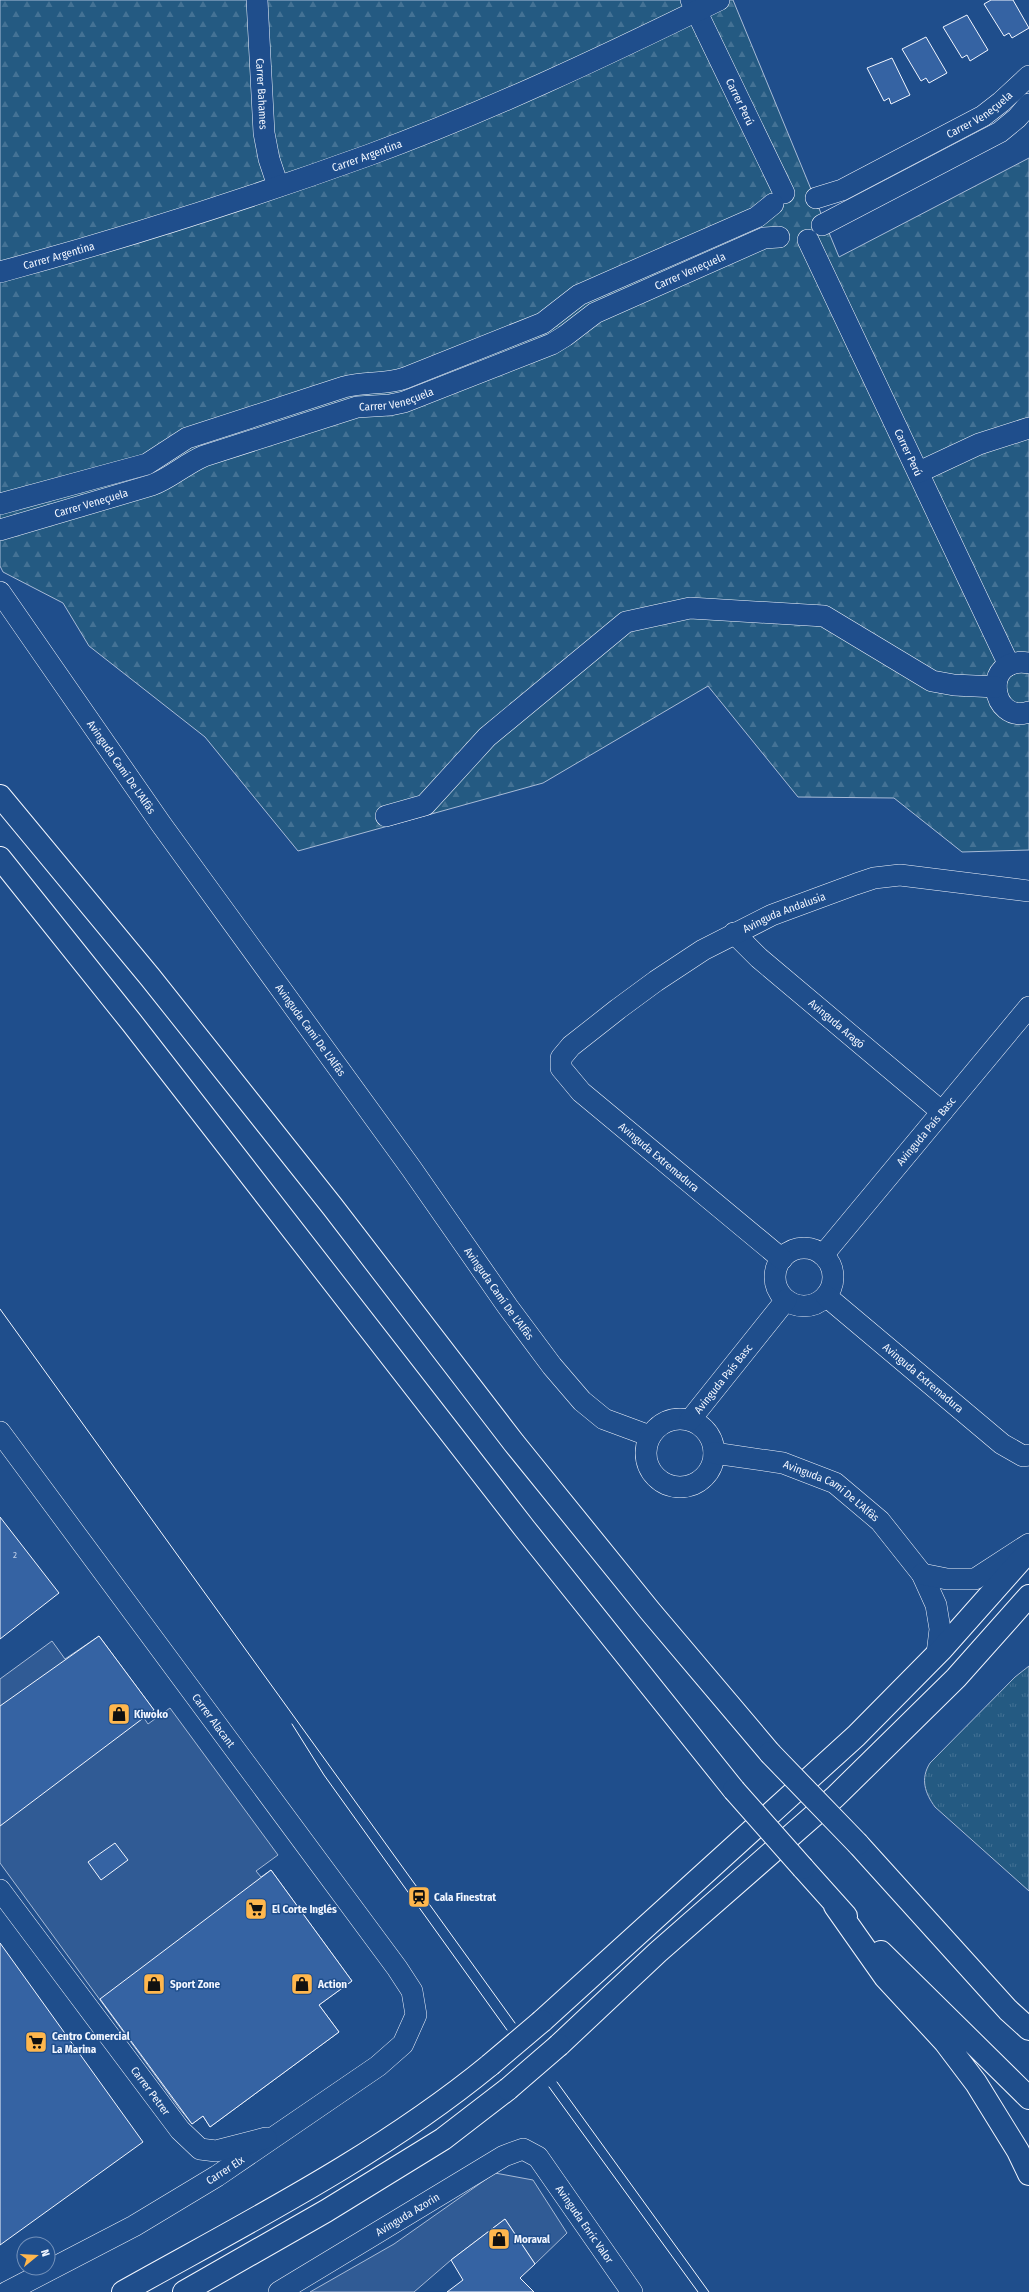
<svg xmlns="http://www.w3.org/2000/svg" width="1029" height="2292" viewBox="0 0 1029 2292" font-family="'Fira Sans Condensed',sans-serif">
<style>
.grass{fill:url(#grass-tufts);stroke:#a8bbd7}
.forest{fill:url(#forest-firs);stroke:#a8bbd7}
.parking{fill:#305b95;stroke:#a8bbd7}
.building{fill:#3563a3;stroke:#f2f6ff}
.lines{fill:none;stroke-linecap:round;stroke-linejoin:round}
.minor-casing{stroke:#f2f6ff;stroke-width:22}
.major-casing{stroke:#f2f6ff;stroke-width:24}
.highway-casing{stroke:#f2f6ff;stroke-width:24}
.minor{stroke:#1f4e8c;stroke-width:21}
.major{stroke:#1f4e8c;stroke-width:22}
.highway{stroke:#1f4e8c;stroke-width:22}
.tram{stroke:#f2f6ff;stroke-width:1}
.major-bridge-casing{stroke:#f2f6ff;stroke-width:24;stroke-linecap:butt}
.highway-bridge-casing{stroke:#f2f6ff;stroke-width:24;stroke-linecap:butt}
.major-bridge{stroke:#1f4e8c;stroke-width:22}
.highway-bridge{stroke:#1f4e8c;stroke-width:22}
.labels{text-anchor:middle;stroke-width:3;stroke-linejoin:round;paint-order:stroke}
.number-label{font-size:9px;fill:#c3d1e8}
.street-label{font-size:11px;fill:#f2f6ff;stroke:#1f4e8c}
.poi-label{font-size:11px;font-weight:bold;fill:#f2f6ff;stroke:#1f4e8c;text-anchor:start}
</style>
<defs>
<pattern id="grass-tufts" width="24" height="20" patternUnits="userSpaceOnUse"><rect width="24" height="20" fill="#245a82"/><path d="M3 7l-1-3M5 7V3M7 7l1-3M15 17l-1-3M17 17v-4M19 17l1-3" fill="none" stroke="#447295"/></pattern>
<pattern id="forest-firs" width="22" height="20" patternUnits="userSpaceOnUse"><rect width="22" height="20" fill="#245a82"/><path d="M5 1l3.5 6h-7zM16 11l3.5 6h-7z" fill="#447295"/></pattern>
</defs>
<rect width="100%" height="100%" fill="#1f4e8c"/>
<!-- grass -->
<path class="grass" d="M 1029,1666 L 1029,1891 L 935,1807 C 925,1793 920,1779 930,1763 L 1015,1677 Z"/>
<!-- forest -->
<path class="forest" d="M 0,0 L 733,0 L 839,257 L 1029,158 L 1029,850 L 962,852 L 894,798 L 798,797 L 708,686 L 543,783 L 298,851 L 205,737 L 89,646 L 63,603 L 3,572 L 0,566 Z"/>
<!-- parking -->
<path class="parking" d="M 99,1636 L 154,1710 L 144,1718 L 148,1724 L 170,1708 L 267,1840 L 278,1855 L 256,1871 L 261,1877 L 271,1870 L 352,1981 L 319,2005 L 339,2032 L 210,2127 L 203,2116 L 192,2124 L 179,2108 L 0,1863 L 0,1679 L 52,1641 L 65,1659 Z
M 495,2173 L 533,2180 L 567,2233 L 535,2264 L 505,2219 L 451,2260 L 414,2292 L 310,2292 L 394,2244 Z"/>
<!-- building -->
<path class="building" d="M 991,0 L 1013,0 L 1029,28 L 1012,38 L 1009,33 L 1004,36 L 984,4 Z
M 967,15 L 988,50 L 970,61 L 967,55 L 962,58 L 943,27 Z
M 926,37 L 947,73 L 929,83 L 926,78 L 921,81 L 902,49 Z
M 892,58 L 910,95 L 891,104 L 889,98 L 884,101 L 867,68 Z
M 0,1517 L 59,1593 L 0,1639 Z
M 99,1636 L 154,1710 L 0,1826 L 0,1706 Z
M 115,1843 L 128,1860 L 101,1880 L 88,1862 Z
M 271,1870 L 352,1981 L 319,2005 L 339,2032 L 210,2127 L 203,2116 L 192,2124 L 100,1999 Z
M 0,1943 L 143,2142 L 0,2245 Z
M 505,2219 L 535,2264 L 520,2278 L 534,2292 L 447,2292 L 463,2280 L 451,2260 Z"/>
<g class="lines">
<!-- minor casing -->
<g class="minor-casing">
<g id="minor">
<path id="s1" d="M 257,0 L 264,133 L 269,159 L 278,186"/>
<path id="s2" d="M 691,0 L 784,193"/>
<path id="s3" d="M 816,198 L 842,190 L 983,116 L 1001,102 L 1029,76"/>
<path d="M 822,225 L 1000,132 L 1017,118 L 1029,104"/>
<path id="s4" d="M 808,240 L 1009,665"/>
<path id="s5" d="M 0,272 C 125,238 247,199 369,155 C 489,111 605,56 719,0"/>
<path d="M 919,472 L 979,444 L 1029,428"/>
<path d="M 0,504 L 147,464 L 187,438 L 344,387 C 365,381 385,385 405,378 L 543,323 L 579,295 L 757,217 L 773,204"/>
<path id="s6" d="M 0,530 L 152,485 C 171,478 185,464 204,456 L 357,407 L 390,405 L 404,402 L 552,344 L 565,336 L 595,313 L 764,238 L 779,237"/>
<path id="s7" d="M 0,592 L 161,824 L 411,1168 L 508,1307 L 552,1366 L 582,1401 L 604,1419 L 650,1436"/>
<path d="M 1029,663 C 980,655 991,725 1029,712"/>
<path d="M 386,816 L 425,805 L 487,737 L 626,622 L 690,608 L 824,616 L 932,681 L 954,685 L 996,687"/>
<path id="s8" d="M 734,933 L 759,958 L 942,1112"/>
<circle cx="804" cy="1277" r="29"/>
<path id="s9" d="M 823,1255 L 1029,1007"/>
<path id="s10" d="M 782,1259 L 581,1092 L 561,1068 L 561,1058 L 571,1046 L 618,1009 L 656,981 L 703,950 L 772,915 L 856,884 L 874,878 L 900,875 L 1029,891"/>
<path id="s11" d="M 826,1296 L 1002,1444 L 1023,1456 L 1029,1455"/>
<circle cx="680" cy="1453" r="34"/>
<path id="s12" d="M 690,1420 L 786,1300"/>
<path id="s13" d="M 0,1432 L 397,1968 L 412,1991 L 416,2015 L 403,2044 L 378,2066 L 217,2176 L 134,2226 L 7,2292"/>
<path id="s14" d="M 714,1453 L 783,1463 L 835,1483 L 880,1521 L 922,1574 L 936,1605 L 940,1629 L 937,1654"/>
<path d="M 922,1574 L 947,1579 L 975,1579 L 1029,1544"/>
<path id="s15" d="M 0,1890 L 180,2130 L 200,2149 L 216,2151 L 266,2138"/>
<path id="s16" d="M 279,2292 L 504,2156 L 523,2149 L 538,2157 L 632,2292"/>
</g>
</g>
<!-- major casing -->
<g class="major-casing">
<path id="major" d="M 542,2021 L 856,1736 L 942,1649 L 1029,1551
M 559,2045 L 658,1952 L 835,1797 L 956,1678 L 1029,1596
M 123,2292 C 248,2222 379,2156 490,2065
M 184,2292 L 326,2211 L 443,2139 L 508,2089"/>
</g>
<!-- highway casing -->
<g class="highway-casing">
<path id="highway" d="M 0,796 L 150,977 L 332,1206 L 514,1443 L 650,1611 L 770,1753
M 0,858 L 132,1023 L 525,1529 L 734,1790
M 858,1844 L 1008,2010 L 1029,2029
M 803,1868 L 846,1916
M 835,1906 L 885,1977 L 945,2042 L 976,2083 L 1018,2151 L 1029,2174
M 881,1952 L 1029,2098"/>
</g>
<!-- minor -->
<use href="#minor" class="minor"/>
<!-- major -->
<use href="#major" class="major"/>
<!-- highway -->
<use href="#highway" class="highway"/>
<!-- tram -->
<path class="tram" d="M 0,1309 L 515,2023
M 292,1724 L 324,1775 L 507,2030
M 557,2082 L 709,2292
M 549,2087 L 698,2292"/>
<!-- major-bridge casing -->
<g class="major-bridge-casing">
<path id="major-bridge" d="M 490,2065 L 542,2021
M 508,2089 L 559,2045"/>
</g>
<!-- highway-bridge casing -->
<g class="highway-bridge-casing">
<path id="highway-bridge" d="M 770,1753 L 858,1844
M 734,1790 L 803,1868"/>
</g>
<!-- major-bridge -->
<use href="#major-bridge" class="major-bridge"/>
<!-- highway-bridge -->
<use href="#highway-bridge" class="highway-bridge"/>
</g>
<!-- icons -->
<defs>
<g id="shop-square" transform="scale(1.15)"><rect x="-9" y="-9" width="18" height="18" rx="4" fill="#ffb74d" stroke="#1f4e8c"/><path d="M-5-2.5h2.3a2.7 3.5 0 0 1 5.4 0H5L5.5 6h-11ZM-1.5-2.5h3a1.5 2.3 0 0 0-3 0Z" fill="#111"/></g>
<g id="station-square" transform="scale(1.15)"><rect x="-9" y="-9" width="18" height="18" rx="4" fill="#ffb74d" stroke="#1f4e8c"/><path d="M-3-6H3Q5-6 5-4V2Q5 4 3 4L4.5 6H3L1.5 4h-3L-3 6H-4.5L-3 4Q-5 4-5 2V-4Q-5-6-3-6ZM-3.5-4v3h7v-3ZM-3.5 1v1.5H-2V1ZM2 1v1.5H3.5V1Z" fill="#111"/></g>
<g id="supermarket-square" transform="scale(1.15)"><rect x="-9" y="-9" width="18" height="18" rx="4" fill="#ffb74d" stroke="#1f4e8c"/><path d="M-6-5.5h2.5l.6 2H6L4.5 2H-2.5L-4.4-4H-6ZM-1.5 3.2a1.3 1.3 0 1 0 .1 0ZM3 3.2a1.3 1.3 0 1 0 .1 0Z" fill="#111"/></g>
</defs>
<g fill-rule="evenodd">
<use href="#shop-square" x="119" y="1714"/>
<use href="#station-square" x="419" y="1897"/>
<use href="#supermarket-square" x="256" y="1909"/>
<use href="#shop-square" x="154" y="1984"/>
<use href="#shop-square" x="302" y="1984"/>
<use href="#supermarket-square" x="36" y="2042"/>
<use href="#shop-square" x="499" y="2239"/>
</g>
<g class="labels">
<!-- number labels -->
<g class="number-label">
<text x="15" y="1558">2</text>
</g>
<!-- street labels -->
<g class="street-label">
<text dy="4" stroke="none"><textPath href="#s1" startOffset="94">Carrer Bahames</textPath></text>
<text dy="4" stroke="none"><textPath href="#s2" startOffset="113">Carrer Perú</textPath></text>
<text dy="4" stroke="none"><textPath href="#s3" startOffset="184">Carrer Veneçuela</textPath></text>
<text dy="4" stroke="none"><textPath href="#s5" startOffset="385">Carrer Argentina</textPath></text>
<text dy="4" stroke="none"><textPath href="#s5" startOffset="61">Carrer Argentina</textPath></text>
<text dy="4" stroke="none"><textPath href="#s6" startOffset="742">Carrer Veneçuela</textPath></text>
<text dy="4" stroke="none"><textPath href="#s6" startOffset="419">Carrer Veneçuela</textPath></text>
<text dy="4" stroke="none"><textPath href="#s4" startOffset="235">Carrer Perú</textPath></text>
<text dy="4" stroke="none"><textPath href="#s6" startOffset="95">Carrer Veneçuela</textPath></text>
<text dy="4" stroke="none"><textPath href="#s7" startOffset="213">Avinguda Camí De L'Alfàs</textPath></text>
<text dy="4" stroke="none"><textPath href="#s10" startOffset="571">Avinguda Andalusia</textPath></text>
<text dy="4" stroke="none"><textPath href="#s8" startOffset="137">Avinguda Aragó</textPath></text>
<text dy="4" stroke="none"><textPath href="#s7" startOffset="537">Avinguda Camí De L'Alfàs</textPath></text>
<text dy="4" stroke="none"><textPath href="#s9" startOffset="161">Avinguda País Basc</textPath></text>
<text transform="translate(659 1157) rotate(40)" y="4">Avinguda Extremadura</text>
<text dy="4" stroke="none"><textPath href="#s7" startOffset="861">Avinguda Camí De L'Alfàs</textPath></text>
<text dy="4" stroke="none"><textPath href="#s11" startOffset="127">Avinguda Extremadura</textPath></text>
<text dy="4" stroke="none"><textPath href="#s12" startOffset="53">Avinguda País Basc</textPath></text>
<text dy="4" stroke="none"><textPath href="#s14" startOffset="126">Avinguda Camí De L'Alfàs</textPath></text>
<text dy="4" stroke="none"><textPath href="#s13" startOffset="359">Carrer Alacant</textPath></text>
<text dy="4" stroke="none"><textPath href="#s15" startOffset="251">Carrer Petrer</textPath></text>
<text transform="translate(225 2170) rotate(-33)" y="4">Carrer Elx</text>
<text dy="4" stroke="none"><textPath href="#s16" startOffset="150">Avinguda Azorin</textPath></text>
<text dy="4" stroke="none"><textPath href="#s16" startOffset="382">Avinguda Enric Valor</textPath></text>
</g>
<!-- poi labels -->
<g class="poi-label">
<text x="134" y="1718">Kiwoko</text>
<text x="434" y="1901">Cala Finestrat</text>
<text x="272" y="1913">El Corte Inglés</text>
<text x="170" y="1988">Sport Zone</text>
<text x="318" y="1988">Action</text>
<text x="52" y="2040">Centro Comercial<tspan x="52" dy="13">La Marina</tspan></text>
<text x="514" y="2243">Moraval</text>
</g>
</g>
<!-- north arrow -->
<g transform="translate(36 2256) rotate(72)"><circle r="19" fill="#1f4e8c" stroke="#7391ba"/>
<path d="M0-3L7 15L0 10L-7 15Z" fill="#ffb74d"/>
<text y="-6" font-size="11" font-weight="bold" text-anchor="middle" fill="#f2f6ff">N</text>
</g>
</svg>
